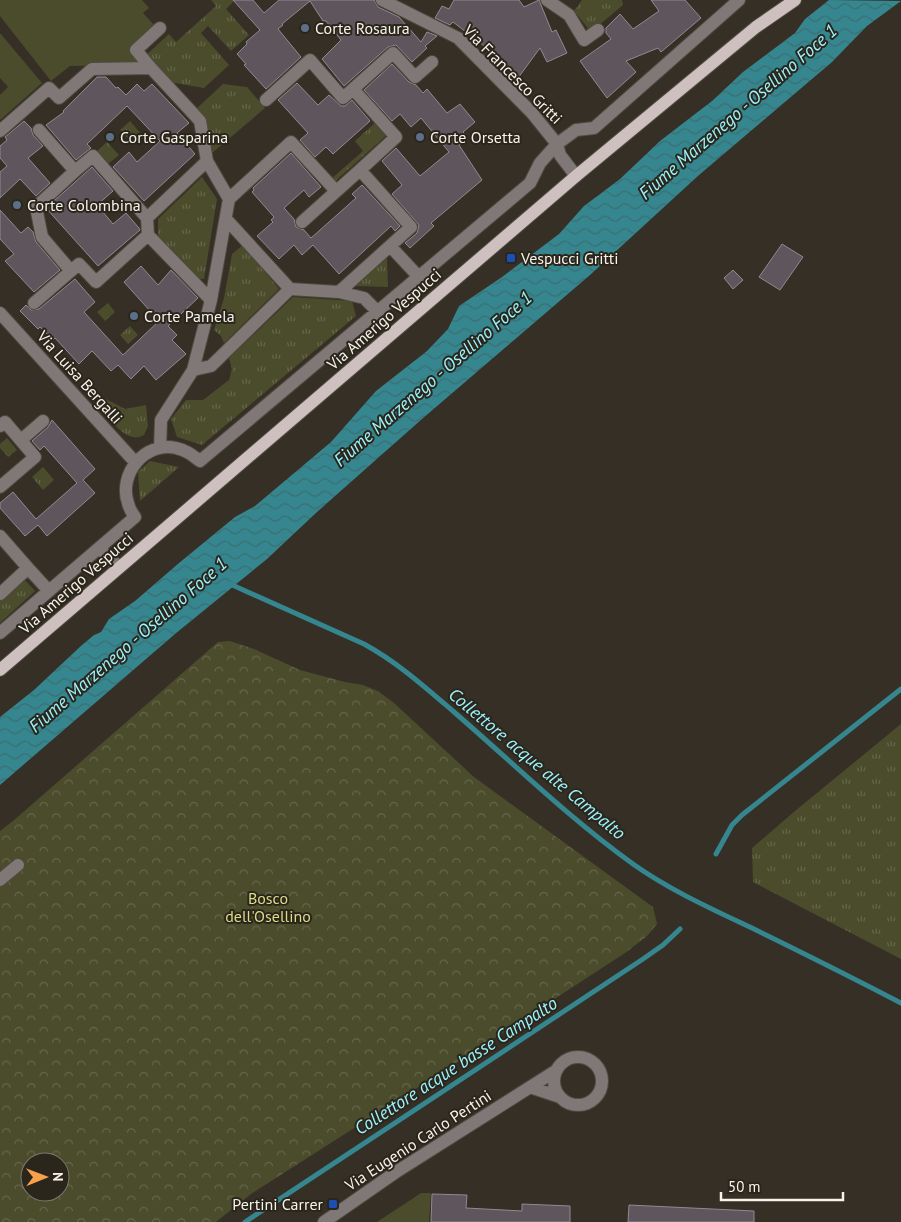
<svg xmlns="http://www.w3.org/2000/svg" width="901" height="1222" viewBox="0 0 901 1222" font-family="'PT Sans',sans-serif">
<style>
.grass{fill:url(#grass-tufts)}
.forest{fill:url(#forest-crowns);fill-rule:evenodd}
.park{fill:#4b4c2c}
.water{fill:url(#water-waves)}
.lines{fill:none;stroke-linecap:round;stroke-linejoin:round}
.stream{stroke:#35868f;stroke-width:5}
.building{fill:#5f555d;stroke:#948892}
.minor-casing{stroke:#504a41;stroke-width:14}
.major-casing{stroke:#504a41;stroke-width:14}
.minor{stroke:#7f7877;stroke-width:12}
.major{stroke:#cec0be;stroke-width:12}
.service-dot{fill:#5c6f8a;stroke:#2b261b;stroke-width:2}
.transit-dot{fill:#1a4fb4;stroke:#2b261b;stroke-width:2}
.labels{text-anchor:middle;stroke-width:4;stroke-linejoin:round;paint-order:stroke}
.poi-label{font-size:16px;fill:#f7f3ec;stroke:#2b261b;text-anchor:start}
.street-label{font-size:16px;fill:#f7f3ec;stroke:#2b261b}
.park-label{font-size:16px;fill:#d9dd87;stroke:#2b261b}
.water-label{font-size:18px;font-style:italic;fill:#9bf4ff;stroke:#2b261b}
</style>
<defs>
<pattern id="grass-tufts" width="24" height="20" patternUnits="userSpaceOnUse" patternTransform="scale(1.25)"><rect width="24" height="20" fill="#4b4c2c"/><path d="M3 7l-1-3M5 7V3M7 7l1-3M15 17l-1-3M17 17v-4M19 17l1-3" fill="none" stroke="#66664b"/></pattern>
<pattern id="forest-crowns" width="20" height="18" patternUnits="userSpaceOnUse" patternTransform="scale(1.25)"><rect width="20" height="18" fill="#4b4c2c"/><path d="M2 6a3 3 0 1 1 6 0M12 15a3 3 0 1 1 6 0" fill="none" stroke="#66664b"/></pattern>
<pattern id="water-waves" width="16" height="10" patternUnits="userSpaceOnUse" patternTransform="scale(1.25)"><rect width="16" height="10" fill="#35868f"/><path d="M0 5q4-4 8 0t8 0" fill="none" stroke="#3d6e72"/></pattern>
</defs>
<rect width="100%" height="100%" fill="#352f25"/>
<!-- grass -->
<path class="grass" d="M 211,0 L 235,0 L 226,9 L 249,35 L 231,51 L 208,26 L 201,33 L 229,65 L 204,88 L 169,82 L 145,56 L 169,34 L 176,42 L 216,6 Z
M 582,0 L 622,0 L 623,5 L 591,32 L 574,11 Z
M 223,84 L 247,87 L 265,108 L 212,153 L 206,120 L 196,109 Z
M 130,121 L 141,134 L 131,142 L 120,130 Z
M 377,121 L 388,134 L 333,183 L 330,180 L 363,151 L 355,141 Z
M 107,142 L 119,155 L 108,164 L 97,151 Z
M 202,177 L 217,199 L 204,279 L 197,279 L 158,236 L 158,219 Z
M 243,245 L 279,289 L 224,343 L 221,336 L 214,330 L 224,298 L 232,254 Z
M 387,258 L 388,287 L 355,286 Z
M 293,297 L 352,301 L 356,316 L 202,445 L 177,437 L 171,419 L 186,400 L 203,400 L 229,380 L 232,369 L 229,358 Z
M 108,303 L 115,312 L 105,321 L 97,312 Z
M 130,326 L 138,335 L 128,344 L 120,335 Z
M 100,396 L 125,409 L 146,405 L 148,426 L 144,435 C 126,446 108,416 98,404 Z
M 7,438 L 17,450 L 8,457 L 0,448 L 0,444 Z
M 150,461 L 179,467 L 140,501 L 138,472 Z
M 43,467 L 54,480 L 43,490 L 32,477 Z
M 24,579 L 35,591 L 0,623 L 0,600 Z
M 901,724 L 901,959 L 753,882 L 752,848 L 795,811 Z"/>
<!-- forest -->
<path class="forest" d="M 230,641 L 254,649 L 300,670 L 345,682 L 363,685 L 378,691 L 394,703 L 474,777 L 653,907 L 657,924 L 647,936 L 625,953 L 453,1065 L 251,1194 L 216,1222 L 0,1222 L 0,831 L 13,821 L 218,642 ZM 30,1162 L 60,1162 L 60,1192 L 30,1192 Z"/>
<!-- park -->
<path class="park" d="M 0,0 L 142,0 L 149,8 L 143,13 L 155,26 L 131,50 L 145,65 L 70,66 L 51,81 L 0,16 Z
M 0,33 L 42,83 L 0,120 L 0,95 L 8,87 L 0,78 Z
M 421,1193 L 431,1193 L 429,1222 L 377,1222 Z"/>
<!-- water -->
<path class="water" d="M 829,0 L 901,1 L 867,26 L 832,62 L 699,175 L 590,275 L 422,419 L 317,512 L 267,559 L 175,634 L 0,785 L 0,717 L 34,690 L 82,645 L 94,635 L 101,632 L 109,619 L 135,601 L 179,563 L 235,517 L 255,506 L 331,442 L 376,391 L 427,351 L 448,329 L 459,306 L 502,277 L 559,234 L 584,206 L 620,179 L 660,141 L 712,101 L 743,72 L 795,33 L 805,19 Z"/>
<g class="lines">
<!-- stream -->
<path class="stream" d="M 230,584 L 364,644 C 397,662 425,687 454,712 C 513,763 569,818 633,864 C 671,891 714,910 756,930 C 805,954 853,978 901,1003
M 716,854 L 732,825 L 742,815 L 901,689
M 245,1222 L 643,959 L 663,945 L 680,929"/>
</g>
<!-- building -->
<path class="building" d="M 233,0 L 253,0 L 264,13 L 279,0 L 374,0 L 378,7 L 399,17 L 421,42 L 427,32 L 437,36 L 425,46 L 427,48 L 412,62 L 396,45 L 388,47 L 344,86 L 322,59 L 341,40 L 326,21 L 323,21 L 310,1 L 282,24 L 283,25 L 278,29 L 301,57 L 266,89 L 244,65 L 246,64 L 237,54 L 247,44 L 246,42 L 260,30 Z
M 454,0 L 519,0 L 524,7 L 539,0 L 552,32 L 556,30 L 567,53 L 547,62 L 540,48 L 518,78 L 488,49 L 453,22 L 450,25 L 435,18 L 442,6 L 449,9 Z
M 651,0 L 685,0 L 701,18 L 661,52 L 658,48 L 626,61 L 636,72 L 607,98 L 580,61 L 611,39 L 606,33 L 606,28 L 620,14 L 633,29 L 659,11 Z
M 392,64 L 409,82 L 416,85 L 423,93 L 427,89 L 447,113 L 460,104 L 475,122 L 463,132 L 467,138 L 459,145 L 482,180 L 431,223 L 434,226 L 410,248 L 405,243 L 417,233 L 419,225 L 392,194 L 402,185 L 382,161 L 396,148 L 420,176 L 449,152 L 421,118 L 411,127 L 400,114 L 392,121 L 364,90 Z
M 97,77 L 106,77 L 116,88 L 118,87 L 126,95 L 137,84 L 144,91 L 152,84 L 189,123 L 177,133 L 195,154 L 144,201 L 113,167 L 129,152 L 137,162 L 160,141 L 127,106 L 87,144 L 91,148 L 76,160 L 46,125 L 64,112 L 63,111 Z
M 297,83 L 318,105 L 329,95 L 341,106 L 345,106 L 352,100 L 370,121 L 333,154 L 326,147 L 315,157 L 300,140 L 308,133 L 278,100 Z
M 24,121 L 31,128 L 33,135 L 43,146 L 28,158 L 50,183 L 36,196 L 20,179 L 0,198 L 0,172 L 7,166 L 0,158 L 0,146 L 7,140 L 5,137 Z
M 291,153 L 321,187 L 309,197 L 304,190 L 284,208 L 294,219 L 296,227 L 304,230 L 311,238 L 356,198 L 352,194 L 362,185 L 400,226 L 395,231 L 391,226 L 339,274 L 313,245 L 302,255 L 294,245 L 279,259 L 257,236 L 273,222 L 271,220 L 274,217 L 252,192 L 254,190 L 253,188 Z
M 92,167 L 113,191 L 97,205 L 113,224 L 126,213 L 139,228 L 140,230 L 98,266 L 46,208 Z
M 0,210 L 21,233 L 28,227 L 33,232 L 36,242 L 60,270 L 34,292 L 5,261 L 14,254 L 0,239 Z
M 782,244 L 803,257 L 780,290 L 759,277 Z
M 141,266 L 158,285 L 171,270 L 198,298 L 168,326 L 177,335 L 172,340 L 186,354 L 156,380 L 144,366 L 131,379 L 118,365 L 111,371 L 92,351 L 79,364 L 55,338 L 53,340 L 40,327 L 38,329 L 20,311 L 26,305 L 31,310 L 39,309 L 75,279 L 95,302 L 84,312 L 123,355 L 159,321 L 124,282 Z
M 733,270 L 743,280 L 733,289 L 724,278 Z
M 52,420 L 95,469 L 83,480 L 95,493 L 47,536 L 38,525 L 25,536 L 0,508 L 0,503 L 13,492 L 36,519 L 77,483 L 44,446 L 40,450 L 32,441 L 48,427 Z
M 432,1194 L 467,1195 L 466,1208 L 522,1211 L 522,1204 L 570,1206 L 570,1222 L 431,1222 Z
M 629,1205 L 754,1211 L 754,1222 L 628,1222 Z"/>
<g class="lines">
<!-- minor casing -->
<g class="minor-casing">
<path id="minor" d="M 382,0 L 458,38 L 532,113 L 557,144 L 560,155 L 576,176
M 547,0 L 569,15 L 584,40 L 598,30
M 151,68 L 136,50 L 160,28
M 266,100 L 310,60 L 343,98 L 353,89
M 39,130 L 75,171 L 93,156 L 147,218
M 0,131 L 49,88 L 59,98 L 92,69 L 151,68 L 200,121 L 207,161 L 229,199 L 211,300 L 193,370 L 161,420 L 160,448
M 207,161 L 147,218 L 148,235 L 211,300
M 360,170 L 396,137 L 353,89 L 393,53 L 415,77 L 432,62
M 229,199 L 291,142 L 336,191
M 227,220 L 290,289
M 302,222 L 360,170 L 411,227 L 339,292
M 390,246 L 418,276
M 71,271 L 42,237 L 36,207 L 75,171
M 34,303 L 79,264 L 96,282 L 148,235
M 0,313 L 135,462
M 193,370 L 211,366 L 290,289 L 339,292 L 364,298 L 377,311
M 0,426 L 5,422 L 35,457 L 0,487
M 21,440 L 43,421
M 0,536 L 28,568
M 99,548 L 119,567
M 0,594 L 28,568 L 49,591
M 0,633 L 135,517 C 132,513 129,508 128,503 C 118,474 145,441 176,448 C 186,450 192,455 200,461 L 530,183 L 540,163 L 557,144 L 576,130 L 594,128 L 739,0
M 0,880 L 18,865
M554 1081a24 24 0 1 1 48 0a24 24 0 1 1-48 0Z
M 530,1087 L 560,1097
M 324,1222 L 396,1172 L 557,1070"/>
</g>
<!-- major casing -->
<g class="major-casing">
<path id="major" d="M 0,670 L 576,176 L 756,27 L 795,0"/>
</g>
<!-- minor -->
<use href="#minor" class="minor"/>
<!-- major -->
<use href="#major" class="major"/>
</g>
<!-- markers -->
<g class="service-dot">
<circle cx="305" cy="28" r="5"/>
<circle cx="110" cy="137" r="5"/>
<circle cx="420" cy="137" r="5"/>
<circle cx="17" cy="205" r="5"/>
<circle cx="134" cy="316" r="5"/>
</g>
<g class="transit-dot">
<rect x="506" y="253" width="10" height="10" rx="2.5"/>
<rect x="328" y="1199" width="10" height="10" rx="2.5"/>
</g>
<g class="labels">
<!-- poi labels -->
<g class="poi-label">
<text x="315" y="34">Corte Rosaura</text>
<text x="120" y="143">Corte Gasparina</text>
<text x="430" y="143">Corte Orsetta</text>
<text x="27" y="211">Corte Colombina</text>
<text x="521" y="264">Vespucci Gritti</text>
<text x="144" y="322">Corte Pamela</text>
<text x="323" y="1210" text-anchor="end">Pertini Carrer</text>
</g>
<!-- street labels -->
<g class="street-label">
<text transform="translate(513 74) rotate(45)" y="6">Via Francesco Gritti</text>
<text transform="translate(384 319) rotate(-41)" y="6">Via Amerigo Vespucci</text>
<text transform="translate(80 377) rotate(48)" y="6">Via Luisa Bergalli</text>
<text transform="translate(76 583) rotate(-41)" y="6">Via Amerigo Vespucci</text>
<text transform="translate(418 1140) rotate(-33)" y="6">Via Eugenio Carlo Pertini</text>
</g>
<!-- park labels -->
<g class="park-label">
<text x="268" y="904">Bosco<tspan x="268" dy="18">dell'Osellino</tspan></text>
</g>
<!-- water labels -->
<g class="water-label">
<text transform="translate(738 112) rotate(-41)" y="6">Fiume Marzenego - Osellino Foce 1</text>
<text transform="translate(433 379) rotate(-41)" y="6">Fiume Marzenego - Osellino Foce 1</text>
<text transform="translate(128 645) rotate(-41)" y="6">Fiume Marzenego - Osellino Foce 1</text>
<text transform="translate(537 764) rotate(40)" y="6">Collettore acque alte Campalto</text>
<text transform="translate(456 1066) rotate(-33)" y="6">Collettore acque basse Campalto</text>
</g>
</g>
<!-- north arrow -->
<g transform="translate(45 1177) rotate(89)"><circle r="24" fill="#2b261b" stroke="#7d786f"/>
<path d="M0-4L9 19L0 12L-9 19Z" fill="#f9a04c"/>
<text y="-8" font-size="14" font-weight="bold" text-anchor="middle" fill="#f7f3ec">N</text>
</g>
<!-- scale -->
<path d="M721 1192v8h122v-8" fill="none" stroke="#f7f3ec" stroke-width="2.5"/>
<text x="728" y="1192" font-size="15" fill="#f7f3ec" stroke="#2b261b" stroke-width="4" paint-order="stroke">50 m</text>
</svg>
